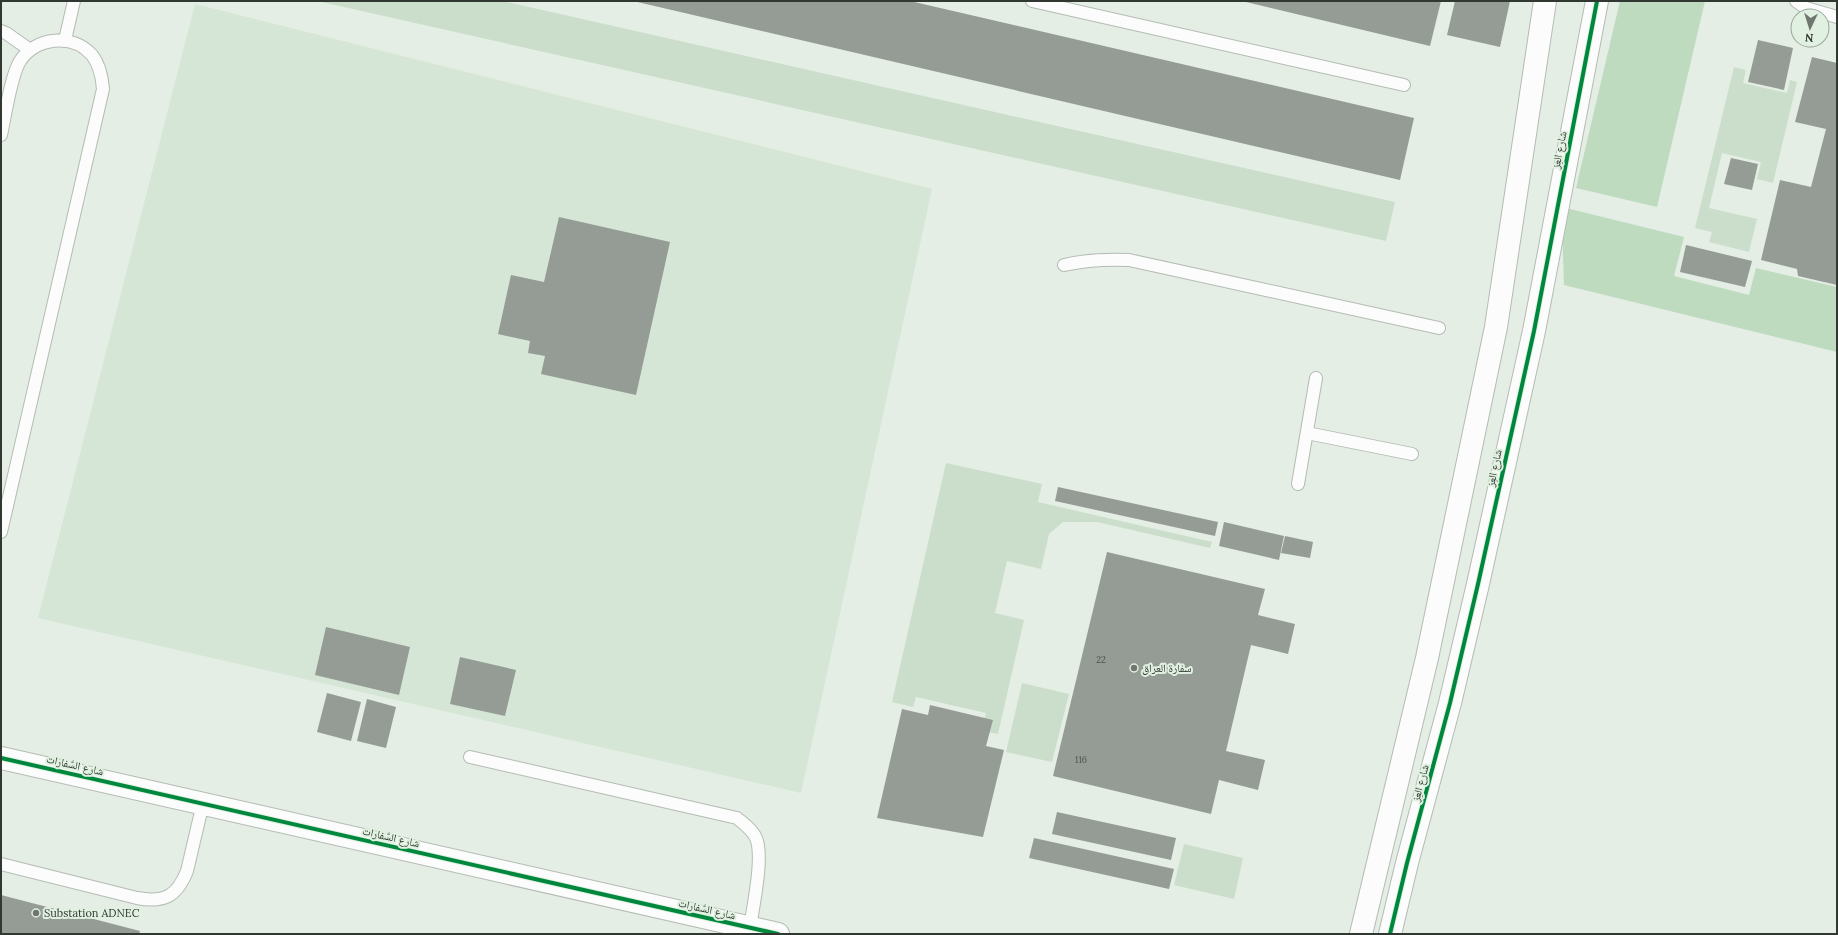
<svg xmlns="http://www.w3.org/2000/svg" width="1838" height="935" viewBox="0 0 1838 935" font-family="Lora,'Noto Naskh Arabic',serif">
<style>
.built{fill:#d5e6d6}
.green{fill:#cbdecb}
.forest{fill:#bedbbf}
.building{fill:#959c95}
.lines{fill:none;stroke-linecap:round;stroke-linejoin:round}
.service-casing{stroke:#b4bbb4;stroke-width:14}
.minor-casing{stroke:#b4bbb4;stroke-width:24}
.service{stroke:#fbfcfb;stroke-width:12}
.minor{stroke:#fbfcfb;stroke-width:22}
.cycleway-casing{stroke:#e1f1e1;stroke-width:6}
.cycleway{stroke:#00873e;stroke-width:4}
.poi-dot{fill:#707770;stroke:#e1f1e1;stroke-width:1.5}
.labels{text-anchor:middle;stroke-width:4;stroke-linejoin:round;paint-order:stroke}
.number-label{font-size:9px;fill:#4a504a}
.street-label{font-size:11px;fill:#313731;stroke:#e1f1e1}
.poi-label{font-size:11px;fill:#313731;stroke:#e1f1e1;text-anchor:start}
</style>
<rect width="100%" height="100%" fill="#e4eee4"/>
<!-- built -->
<path class="built" d="M 195,4 L 932,189 L 801,793 L 38,618 Z"/>
<!-- green -->
<path class="green" d="M 317,1 L 502,1 L 1395,202 L 1386,241 Z
M 1734,67 L 1746,70 L 1743,83 L 1787,93 L 1790,80 L 1797,82 L 1773,183 L 1757,179 L 1761,162 L 1722,153 L 1709,208 L 1757,219 L 1749,252 L 1709,242 L 1712,232 L 1695,228 Z
M 946,463 L 1042,484 L 1038,502 L 1212,542 L 1210,548 L 1097,522 L 1063,522 L 1049,534 L 1041,569 L 1007,561 L 995,613 L 1024,620 L 998,734 L 982,731 L 986,713 L 916,697 L 913,707 L 892,702 Z
M 1022,683 L 1069,694 L 1052,762 L 1006,752 Z
M 1184,844 L 1243,858 L 1234,899 L 1174,885 Z"/>
<!-- forest -->
<path class="forest" d="M 1620,1 L 1705,1 L 1657,207 L 1576,188 Z
M 1566,208 L 1684,237 L 1674,276 L 1749,295 L 1756,268 L 1837,287 L 1837,352 L 1564,285 L 1562,225 Z"/>
<!-- building -->
<path class="building" d="M 633,1 L 910,1 L 1414,118 L 1400,180 Z
M 1242,1 L 1441,1 L 1430,46 Z
M 1455,1 L 1510,1 L 1500,47 L 1447,35 Z
M 1758,40 L 1793,48 L 1784,90 L 1748,82 Z
M 1812,57 L 1837,63 L 1837,285 L 1798,276 L 1797,269 L 1761,260 L 1780,180 L 1811,187 L 1826,129 L 1795,122 Z
M 1731,158 L 1758,164 L 1752,190 L 1724,184 Z
M 559,217 L 670,242 L 636,395 L 541,374 L 545,356 L 528,353 L 530,341 L 498,334 L 511,275 L 544,282 Z
M 1686,245 L 1752,261 L 1745,287 L 1680,272 Z
M 1058,487 L 1218,522 L 1215,536 L 1055,501 Z
M 1224,522 L 1284,536 L 1279,560 L 1219,546 Z
M 1285,536 L 1313,542 L 1310,558 L 1281,553 Z
M 1107,552 L 1265,589 L 1258,615 L 1295,624 L 1288,654 L 1251,645 L 1226,751 L 1265,760 L 1258,790 L 1219,780 L 1211,814 L 1053,776 Z
M 326,627 L 410,647 L 399,695 L 315,675 Z
M 460,657 L 516,670 L 505,716 L 450,704 Z
M 327,693 L 361,702 L 351,741 L 317,732 Z
M 367,699 L 396,707 L 386,748 L 357,741 Z
M 930,705 L 993,720 L 986,746 L 1004,750 L 983,837 L 877,818 L 902,709 L 928,715 Z
M 1057,812 L 1176,838 L 1171,860 L 1052,834 Z
M 1034,838 L 1174,869 L 1169,889 L 1029,858 Z
M 1,895 L 140,931 L 139,934 L 1,934 Z"/>
<g class="lines">
<!-- service casing -->
<g class="service-casing">
<path id="service" d="M 1032,1 L 1404,85
M 1796,1 L 1806,8 L 1837,17
M 1,31 L 6,33 L 30,50
M 65,40 L 74,1
M 1,135 C 5,117 11,75 20,61 C 35,37 73,33 92,55 C 100,65 102,77 103,89 L 1,532
M 1064,265 C 1086,260 1107,259 1129,260 L 1439,328
M 1307,433 L 1412,454
M 1298,484 L 1316,378
M 470,757 L 737,818 C 744,824 752,829 756,838 C 764,857 753,906 750,928
M 1,864 L 137,898 C 165,903 177,896 187,871 L 203,803"/>
</g>
<!-- minor casing -->
<g class="minor-casing">
<path id="minor" d="M 1,758 L 778,934
M 1361,934 L 1427,658 L 1496,327 L 1545,1
M 1390,934 L 1407,863 L 1450,703 L 1478,584 L 1534,331 L 1597,1"/>
</g>
<!-- service -->
<use href="#service" class="service"/>
<!-- minor -->
<use href="#minor" class="minor"/>
<!-- cycleway casing -->
<g class="cycleway-casing">
<path id="cycleway" d="M 1,758 L 778,934
M 1390,934 L 1407,863 L 1450,703 L 1478,584 L 1534,331 L 1597,1"/>
</g>
<!-- cycleway -->
<use href="#cycleway" class="cycleway"/>
</g>
<!-- markers -->
<g class="poi-dot">
<circle cx="1134" cy="668" r="4"/>
<circle cx="36" cy="913" r="4"/>
</g>
<g class="labels">
<!-- number labels -->
<g class="number-label">
<text x="1101" y="663">22</text>
<text x="1081" y="763">116</text>
</g>
<!-- street labels -->
<g class="street-label">
<text transform="translate(1559 150) rotate(-79)" y="4">شارع العِز</text>
<text transform="translate(1494 468) rotate(-78)" y="4">شارع العِز</text>
<text transform="translate(75 765) rotate(13)" y="4">شارع السَّفارات</text>
<text transform="translate(1420 783) rotate(-75)" y="4">شارع العِز</text>
<text transform="translate(391 837) rotate(13)" y="4">شارع السَّفارات</text>
<text transform="translate(707 909) rotate(13)" y="4">شارع السَّفارات</text>
</g>
<!-- poi labels -->
<g class="poi-label">
<text x="1142" y="672">سفارة العراق</text>
<text x="44" y="917">Substation ADNEC</text>
</g>
</g>
<!-- border -->
<rect width="1838" height="935" fill="none" stroke="#313731" stroke-width="4"/>
<!-- north arrow -->
<g transform="translate(1810 28) rotate(184)"><circle r="19" fill="#e1f1e1" stroke="#9ba79b"/>
<path d="M0-3L7 15L0 10L-7 15Z" fill="#707770"/>
<text y="-6" font-size="11" font-weight="bold" text-anchor="middle" fill="#313731">N</text>
</g>
</svg>
